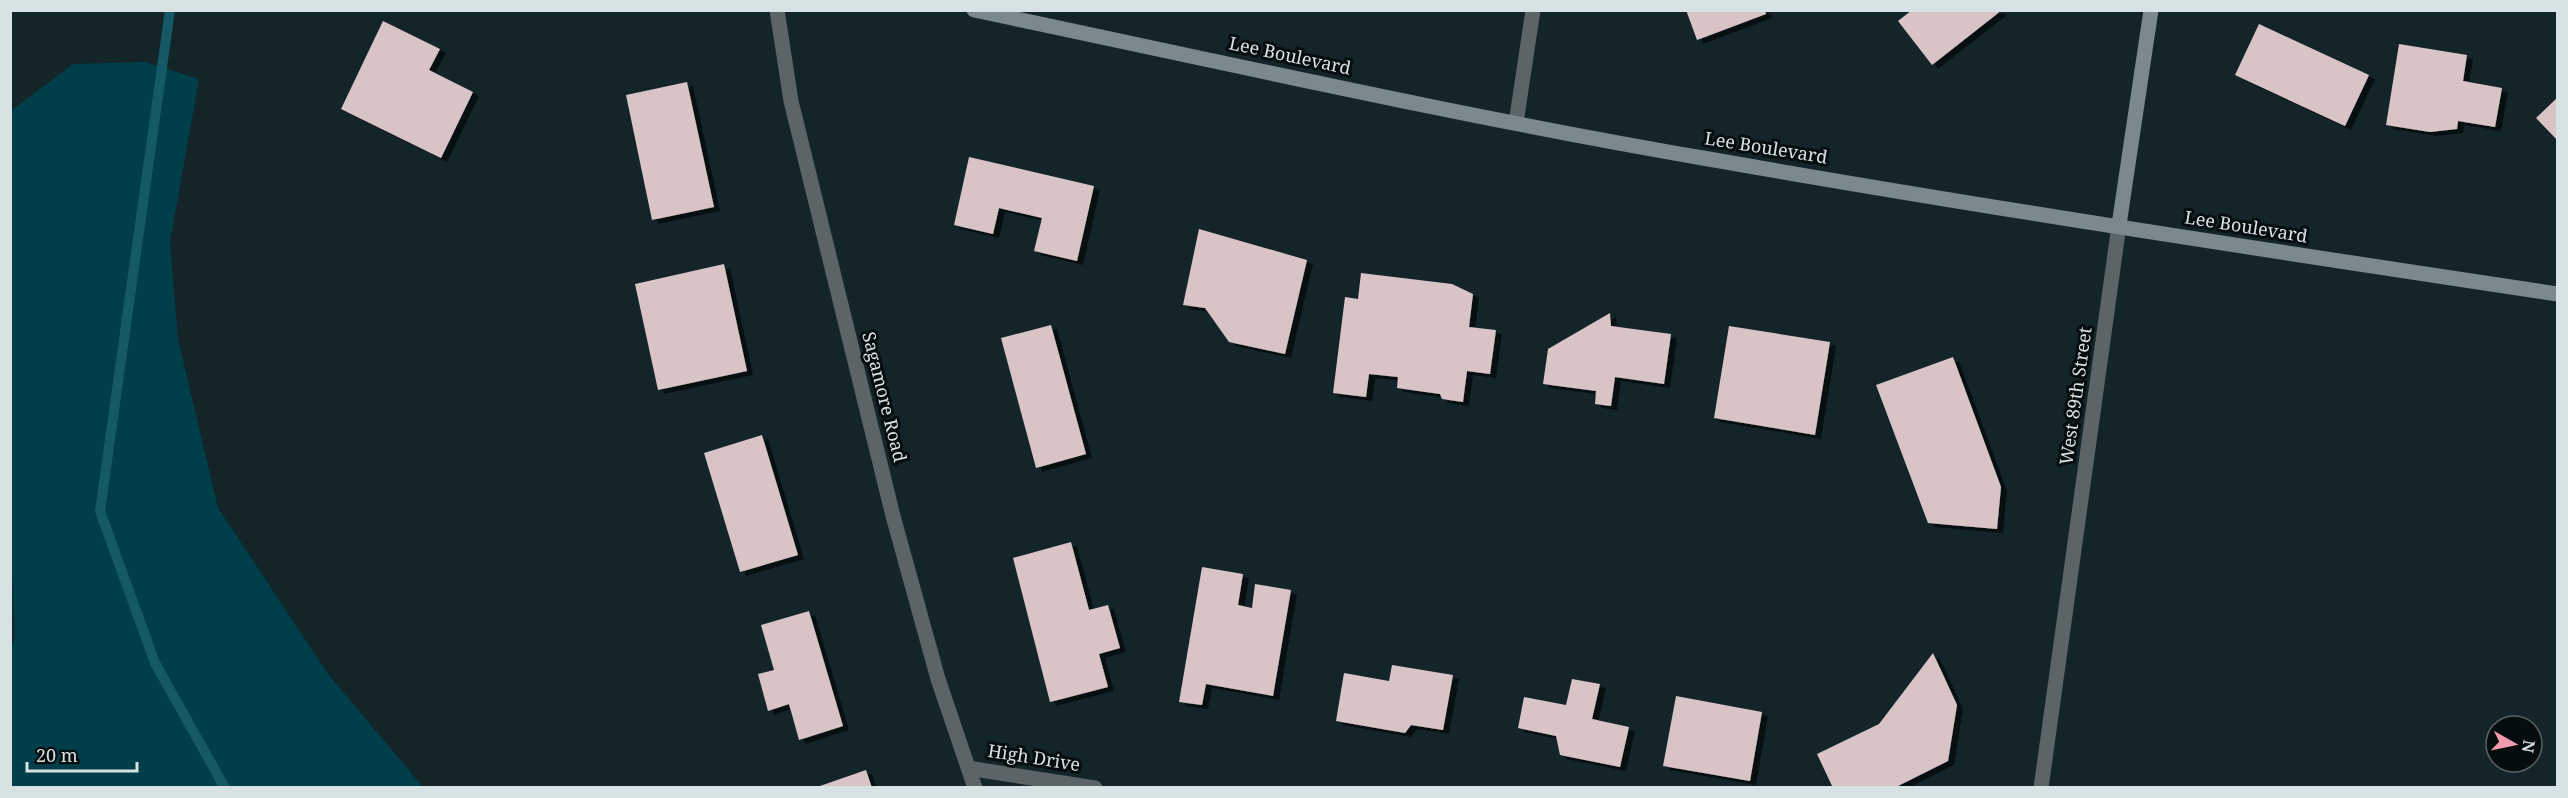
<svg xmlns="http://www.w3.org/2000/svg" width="2568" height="798" viewBox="0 0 2568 798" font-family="'Noto Serif',serif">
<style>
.green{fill:#003e4a}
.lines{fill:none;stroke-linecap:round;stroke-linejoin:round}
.stream{stroke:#155866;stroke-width:10}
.building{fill:#d8c3c7;filter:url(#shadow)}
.street{stroke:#5b6466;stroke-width:15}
.secondary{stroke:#7c898c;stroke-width:15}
.labels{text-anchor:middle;stroke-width:6;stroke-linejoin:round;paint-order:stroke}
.street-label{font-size:18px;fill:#d7e2e4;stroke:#060d0e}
</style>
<defs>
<filter id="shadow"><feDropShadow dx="6" dy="4" stdDeviation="0" flood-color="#0009"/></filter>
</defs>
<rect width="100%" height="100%" fill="#142529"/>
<!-- green -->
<path class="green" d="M 145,62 L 199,79 L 170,242 L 178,339 L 218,508 L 328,674 L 423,787 L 11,787 L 10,652 L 15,638 L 10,531 L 11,111 L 73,64 Z"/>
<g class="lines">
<!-- stream -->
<path class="stream" d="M 170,10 L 100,511 L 155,663 L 225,788"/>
</g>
<!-- building -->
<path class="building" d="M 1686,10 L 1765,10 L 1766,14 L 1697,40 Z
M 1912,10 L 2002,10 L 1932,65 L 1898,21 Z
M 383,21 L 440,49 L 429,70 L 473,92 L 441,158 L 341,109 Z
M 2259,24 L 2369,75 L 2345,126 L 2235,75 Z
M 2399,44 L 2467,55 L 2463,81 L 2502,88 L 2495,127 L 2458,121 L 2457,129 L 2430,132 L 2386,125 Z
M 687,82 L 714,207 L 652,220 L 626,95 Z
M 2558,97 L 2558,141 L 2536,118 Z
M 969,157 L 1094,186 L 1077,261 L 1034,251 L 1042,218 L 999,208 L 993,234 L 954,225 Z
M 1199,229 L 1307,260 L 1285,354 L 1229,342 L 1205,308 L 1183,305 Z
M 724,264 L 747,371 L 658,390 L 635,284 Z
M 1361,273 L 1452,284 L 1473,294 L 1469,327 L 1496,330 L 1490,374 L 1467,371 L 1463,402 L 1442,399 L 1440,394 L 1397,388 L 1398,377 L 1369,374 L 1366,397 L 1333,393 L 1345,297 L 1358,299 Z
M 1610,313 L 1611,326 L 1671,334 L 1664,384 L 1615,377 L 1611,406 L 1595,404 L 1596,391 L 1543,384 L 1548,349 Z
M 1051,325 L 1086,454 L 1036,468 L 1001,338 Z
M 1729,326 L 1830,342 L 1815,435 L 1714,418 Z
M 1953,357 L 2001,487 L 1997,529 L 1928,523 L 1876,385 Z
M 762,435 L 798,555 L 740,572 L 704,453 Z
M 1071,542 L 1089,610 L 1108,605 L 1120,648 L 1099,654 L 1108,687 L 1050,702 L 1013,558 Z
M 1202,567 L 1243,574 L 1238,605 L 1252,608 L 1255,584 L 1291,590 L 1273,696 L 1206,684 L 1202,705 L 1179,702 Z
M 809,611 L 843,726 L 799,740 L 789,704 L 768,711 L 758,674 L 774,670 L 761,625 Z
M 1933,653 L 1957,705 L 1948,761 L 1894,788 L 1833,788 L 1817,754 L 1879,724 Z
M 1392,665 L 1453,675 L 1443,730 L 1411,725 L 1405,733 L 1336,721 L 1344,673 L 1389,681 Z
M 1572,679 L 1600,684 L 1592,719 L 1629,727 L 1620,767 L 1560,755 L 1556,736 L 1518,728 L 1524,697 L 1566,705 Z
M 1676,696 L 1762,712 L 1750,781 L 1663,766 Z
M 866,770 L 872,788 L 817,788 L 817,787 Z"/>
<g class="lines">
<!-- street -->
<path class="street" d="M 777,10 L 791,101 L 893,516 L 938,679 L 975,788
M 1516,123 L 1533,10
M 968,768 L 1095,788
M 2041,788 L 2119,225"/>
<!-- secondary -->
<path class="secondary" d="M 974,10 C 1217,61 1459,116 1703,158 C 1987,208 2272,251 2558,294
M 2119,225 L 2151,10"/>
</g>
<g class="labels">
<!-- street labels -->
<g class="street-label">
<text transform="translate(1290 56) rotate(12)" y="6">Lee Boulevard</text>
<text transform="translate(1766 148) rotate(9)" y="6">Lee Boulevard</text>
<text transform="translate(2246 227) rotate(9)" y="6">Lee Boulevard</text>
<text transform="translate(2076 396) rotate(-82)" y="6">West 89th Street</text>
<text transform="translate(884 397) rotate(76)" y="6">Sagamore Road</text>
<text transform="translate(1034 758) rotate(9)" y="6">High Drive</text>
</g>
</g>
<!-- border -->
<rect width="2568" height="798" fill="none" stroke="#d7e2e4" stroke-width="24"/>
<!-- north arrow -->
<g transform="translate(2514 744) rotate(99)"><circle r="28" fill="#060d0e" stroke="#5a6264" stroke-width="1.5"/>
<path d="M0-4.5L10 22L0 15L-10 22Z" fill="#f29aae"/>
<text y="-9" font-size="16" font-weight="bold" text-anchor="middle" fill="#d7e2e4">N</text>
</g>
<!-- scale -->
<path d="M27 762v9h110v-9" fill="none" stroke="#d7e2e4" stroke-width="3"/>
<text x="36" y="762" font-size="18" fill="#d7e2e4" stroke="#060d0e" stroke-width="4.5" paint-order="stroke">20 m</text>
</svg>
